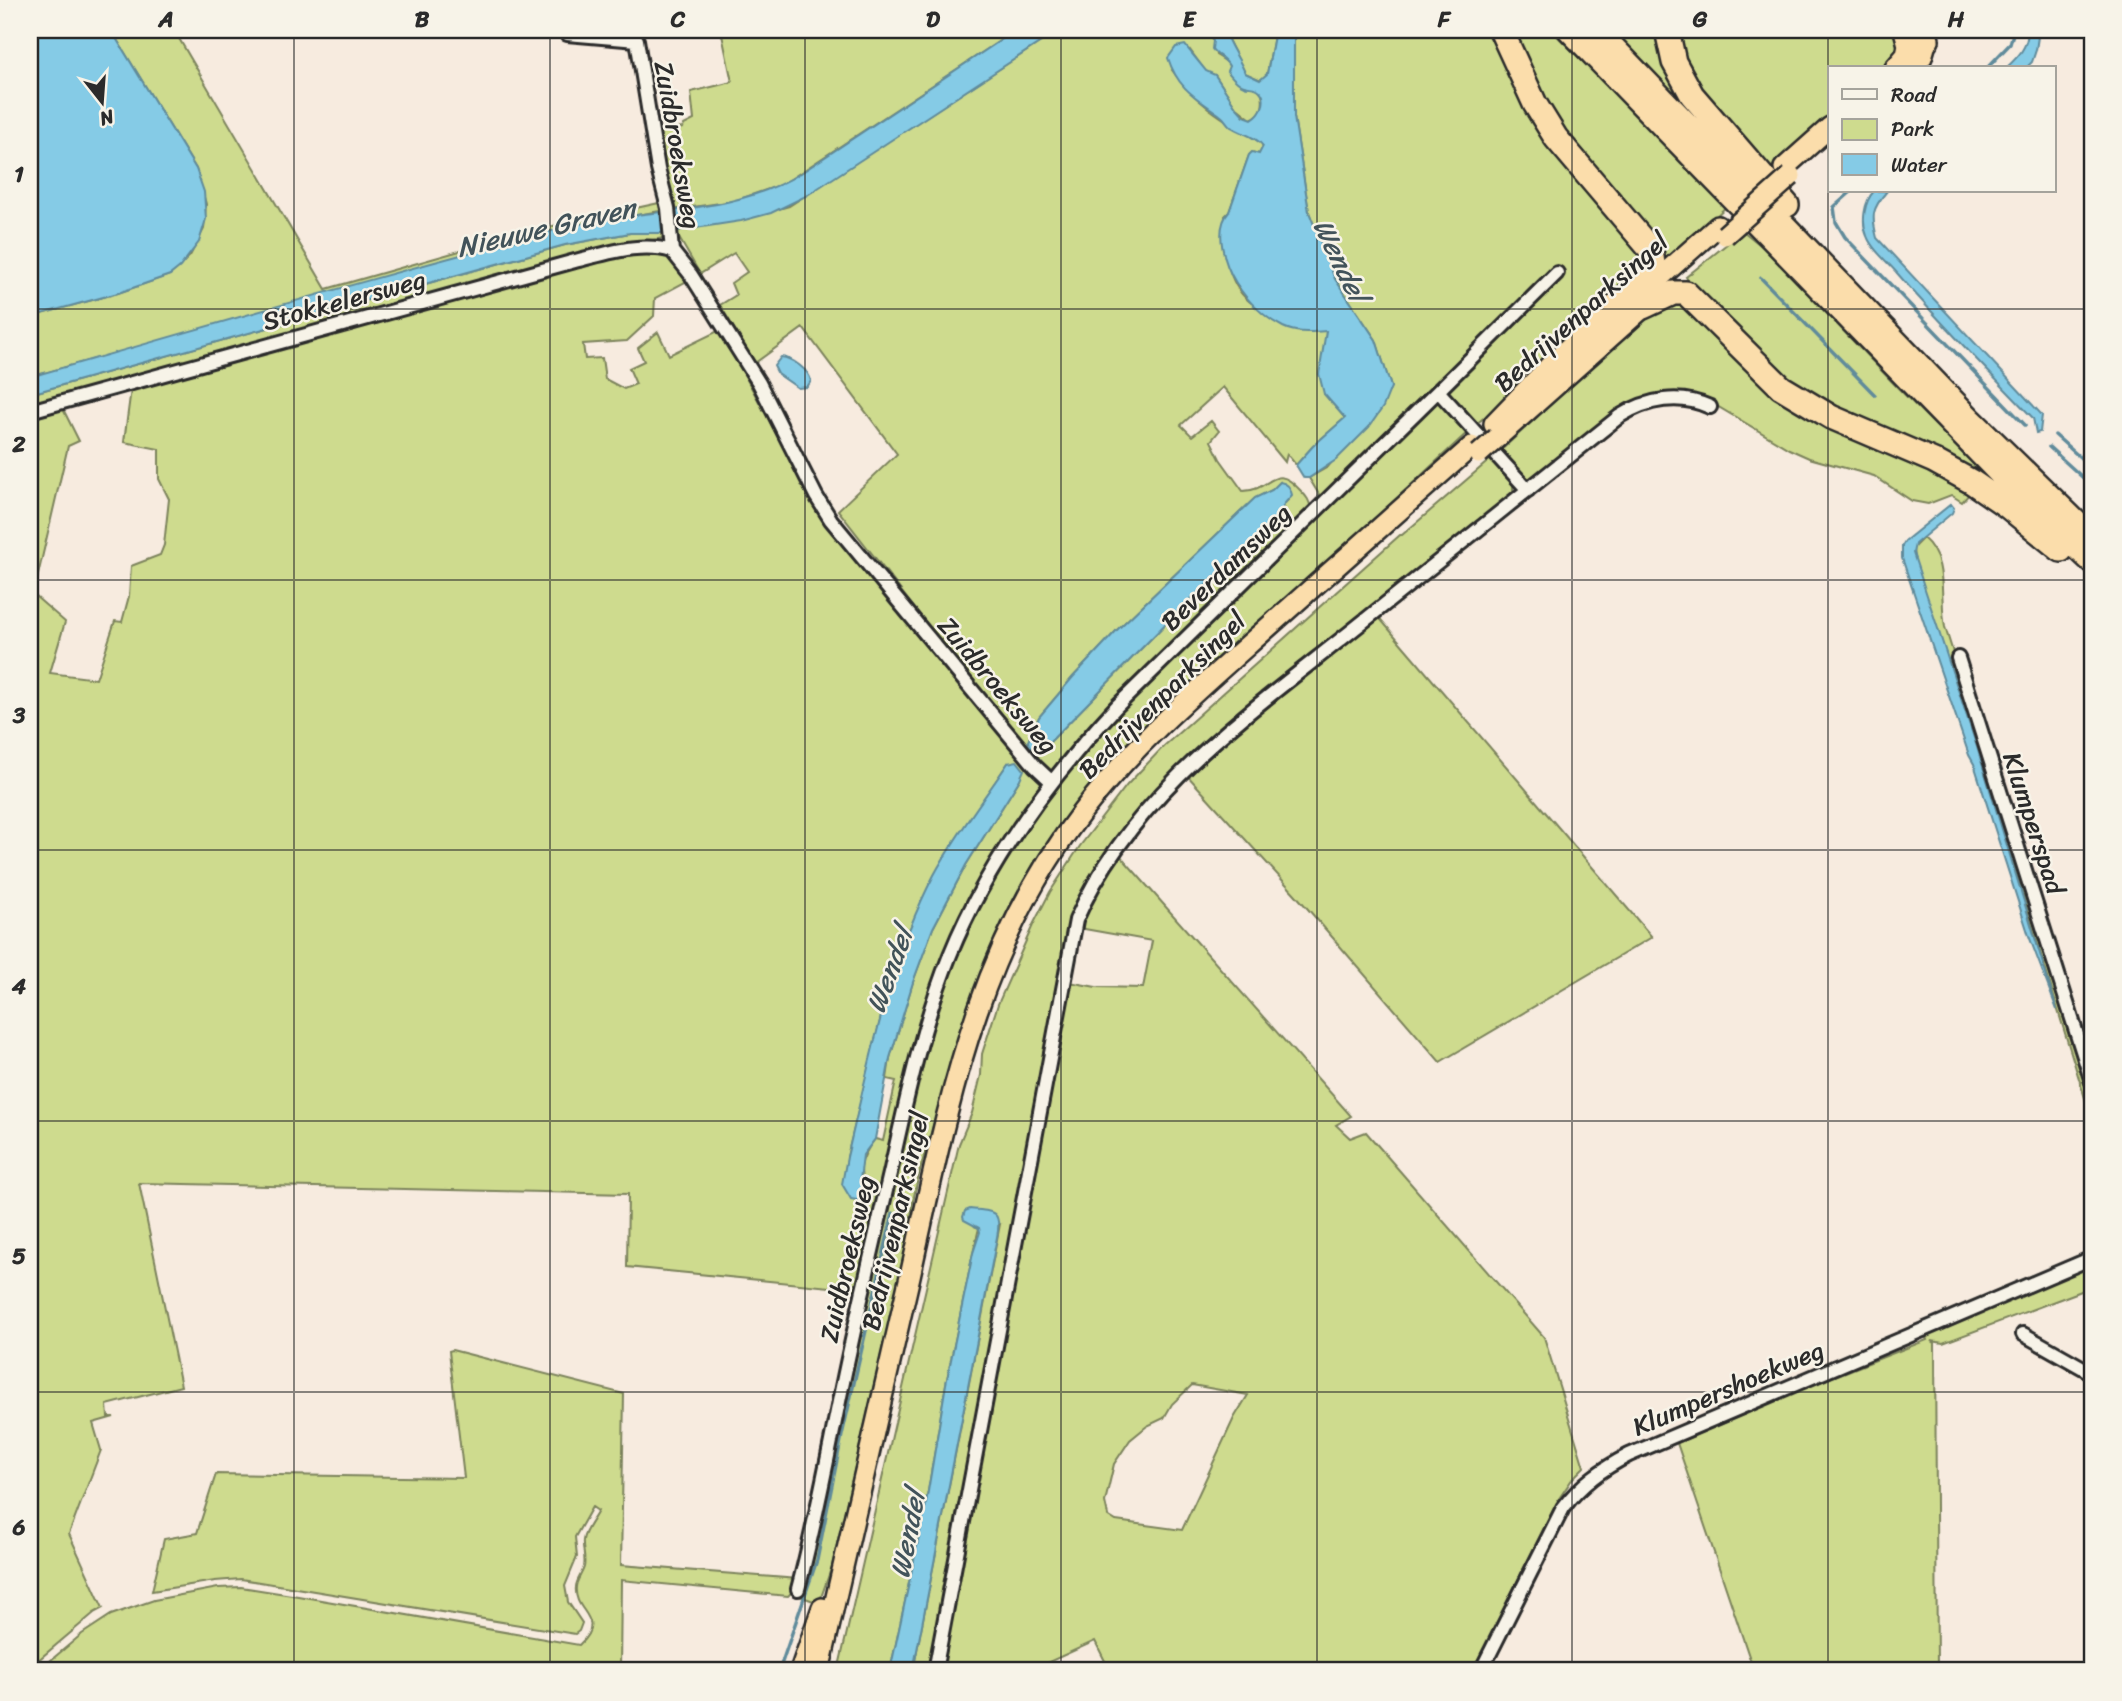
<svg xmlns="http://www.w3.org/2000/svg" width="2122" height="1701" viewBox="0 0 2122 1701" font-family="Sriracha,sans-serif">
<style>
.green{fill:#cedb8e;stroke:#7c835c;stroke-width:2;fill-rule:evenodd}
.water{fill:#85cbe6;stroke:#618b9b;stroke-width:2}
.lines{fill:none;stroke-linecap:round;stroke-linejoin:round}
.stream{stroke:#618b9b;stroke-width:3.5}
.minor-casing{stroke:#2b2b2b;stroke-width:18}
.trunk-casing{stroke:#2b2b2b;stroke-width:24}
.motorway-casing{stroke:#2b2b2b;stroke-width:28}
.minor{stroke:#f7f3e8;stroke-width:12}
.trunk{stroke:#fbddab;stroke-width:19}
.motorway{stroke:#fbddab;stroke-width:23}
.trunk-bridge-casing{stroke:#2b2b2b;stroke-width:24;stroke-linecap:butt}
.trunk-bridge{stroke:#fbddab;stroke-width:19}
.grid{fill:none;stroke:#2b2b2b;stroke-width:2;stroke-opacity:0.55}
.labels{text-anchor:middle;stroke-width:5;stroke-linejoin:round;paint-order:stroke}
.street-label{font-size:26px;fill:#2b2b2b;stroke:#f7f3e8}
.water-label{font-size:28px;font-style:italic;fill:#42535a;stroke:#f7f3e8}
.neatline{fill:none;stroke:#2b2b2b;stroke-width:2.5}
.grid-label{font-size:23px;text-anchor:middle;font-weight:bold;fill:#2b2b2b}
</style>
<rect width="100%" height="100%" fill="#f7ebdf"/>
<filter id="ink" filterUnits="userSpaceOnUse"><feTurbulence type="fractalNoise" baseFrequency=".0143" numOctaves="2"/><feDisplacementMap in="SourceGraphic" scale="14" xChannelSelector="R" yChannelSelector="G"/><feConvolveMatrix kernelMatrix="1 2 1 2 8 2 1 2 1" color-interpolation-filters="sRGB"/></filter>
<g filter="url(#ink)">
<!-- green -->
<path class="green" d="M 111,30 L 174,30 L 326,289 L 530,231 L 659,203 L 660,211 L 573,226 L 30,377 L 30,317 L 118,293 L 170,275 L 190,256 L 204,229 L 206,204 L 196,169 Z
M 721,30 L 1016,30 L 783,184 L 734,201 L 672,210 L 659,131 L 683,128 L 684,125 L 694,120 L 691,92 L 732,82 Z
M 1059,30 L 1210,30 L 1209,36 L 1213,41 L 1216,55 C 1226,60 1253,83 1262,93 C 1264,105 1263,113 1251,119 L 1236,107 L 1215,75 L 1206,72 L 1190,50 L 1172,70 C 1196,105 1228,122 1262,143 L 1263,150 L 1259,154 L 1252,152 L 1249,155 L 1229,212 L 1225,216 C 1225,246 1224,281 1250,302 C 1259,310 1311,325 1326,331 L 1324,394 L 1345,418 L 1313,446 L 1296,465 L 1287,454 L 1285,462 L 1223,387 L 1181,425 L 1192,436 L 1211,421 L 1219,431 L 1211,441 L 1220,459 L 1243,491 C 1272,491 1273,460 1301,491 C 1307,497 1310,501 1311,510 L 1053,771 C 1037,771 1022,745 1012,733 L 838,510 L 897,454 L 803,328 L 755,363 L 720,305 L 736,295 L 731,283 L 747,272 L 734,253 L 700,274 L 675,231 L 741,220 L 789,206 ZM 1280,482 L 1289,499 L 1285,503 L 1276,521 L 1179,610 L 1041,751 L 1035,728 L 1039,717 L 1073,677 L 1118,629 L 1255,498 L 1272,490 Z
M 1223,30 L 1275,30 L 1267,74 L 1261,80 L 1245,73 Z
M 1294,30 L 1492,30 L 1638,238 L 1645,268 L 1540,370 L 1474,426 L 1449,397 L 1448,389 L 1324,495 L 1320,496 L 1309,478 L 1328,467 L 1391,387 L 1376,340 L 1335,279 L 1309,212 L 1294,117 Z
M 1505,30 L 1551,30 L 1728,205 L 1670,259 L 1664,256 L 1576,158 Z
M 1613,30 L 1663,30 L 1751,173 Z
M 1677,30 L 1901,30 L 1903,39 L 1888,68 L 1830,68 L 1830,118 L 1767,171 L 1688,72 Z
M 1743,231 L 1764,248 L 1898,388 L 2023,513 L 1805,397 L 1696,292 L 1686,277 Z
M 630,233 L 663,233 L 663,238 L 552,260 L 30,406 L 30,394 L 565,245 Z
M 657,251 L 668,255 L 689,280 L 655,298 L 654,316 L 627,341 L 583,344 L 585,359 L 602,358 L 605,379 L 624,389 L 636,384 L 629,368 L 644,361 L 638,348 L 658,332 L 669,355 L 720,330 L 801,479 L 837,534 L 994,728 L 1047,782 L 949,951 L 860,1290 L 627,1267 L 628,1194 L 139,1183 L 181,1386 L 107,1405 L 108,1417 L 114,1417 L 93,1423 L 101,1450 L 69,1534 L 103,1608 L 94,1613 L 30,1667 L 30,418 L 63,409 L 79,441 L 68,446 L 35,588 L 35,596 L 65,622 L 50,673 L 96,679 L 115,621 L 122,622 L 129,596 L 131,566 L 160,555 L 164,545 L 169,499 L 159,479 L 159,449 L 124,442 L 131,389 L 586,262 ZM 1008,763 L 1020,779 L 966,865 L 933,928 L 913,982 L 890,1058 L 887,1079 L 896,1081 L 883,1141 L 875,1139 C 855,1165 860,1173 868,1202 L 847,1157 L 886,996 L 906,937 L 934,876 L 957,838 Z
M 1675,299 L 1745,364 L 1972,491 L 1962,502 L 1951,495 L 1928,504 L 1912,501 L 1874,476 L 1809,458 L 1789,449 L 1710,402 L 1654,396 L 1535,478 C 1518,480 1508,465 1497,454 L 1537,417 L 1535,414 L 1660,303 Z
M 1434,403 L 1443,403 L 1470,430 C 1407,489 1343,548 1278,605 C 1202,672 1122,738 1062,821 C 1001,904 964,1003 940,1101 C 929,1144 912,1185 910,1230 L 832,1566 L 819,1603 L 797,1595 L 915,1071 L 966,926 L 1001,862 L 1093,734 Z
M 1492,458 L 1513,483 L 1513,495 L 1204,747 L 1085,892 L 932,1671 L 913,1671 L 1000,1224 L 974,1226 L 979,1228 L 973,1253 L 946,1384 L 925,1509 L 890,1671 L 838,1671 L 959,1144 L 972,1113 L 981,1075 L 982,1054 L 998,1004 L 1033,925 L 1050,892 L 1080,846 L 1127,785 L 1164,746 L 1400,535 L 1402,535 Z
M 1923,538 C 1949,560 1939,597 1945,627 L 2092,1095 L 2092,1121 L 1977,747 L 1914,560 L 1913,548 Z
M 1376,614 L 1652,937 L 1440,1062 L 1295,894 L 1186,774 Z
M 1118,853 L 1351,1116 L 1336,1125 L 1350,1138 L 1366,1132 L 1544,1337 L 1584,1467 L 1573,1478 L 1558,1500 L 1472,1671 L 1110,1671 L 1095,1641 L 1029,1671 L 942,1671 L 1069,982 L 1096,987 L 1143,988 L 1152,941 L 1079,928 ZM 1192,1385 L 1248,1395 L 1234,1418 L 1182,1530 L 1116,1521 L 1108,1516 L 1105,1502 L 1114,1464 L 1130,1440 L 1147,1426 L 1164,1418 L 1172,1404 Z
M 2092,1262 L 2092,1287 L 1943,1343 L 1932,1341 L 1935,1343 L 1937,1671 L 1754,1671 L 1677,1443 L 1812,1385 L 1927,1340 L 1924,1333 Z
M 452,1350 L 624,1394 L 621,1565 L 798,1579 L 796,1588 L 788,1596 L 621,1580 L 620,1671 L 38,1671 L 82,1634 L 111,1615 L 154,1600 L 218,1588 L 241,1587 L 298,1596 L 579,1645 C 608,1617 573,1613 576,1587 C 576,1581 582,1574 584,1567 C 586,1557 582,1549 583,1540 C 584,1531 594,1519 598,1511 L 592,1507 L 575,1537 L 577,1557 L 565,1586 L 568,1602 L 582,1623 L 579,1631 L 575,1634 L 241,1579 L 215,1581 L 152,1591 L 164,1539 L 197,1533 L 216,1474 L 464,1478 L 449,1351 Z"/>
<!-- water -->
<path class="water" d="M 30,30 L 111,30 L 196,169 L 204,192 L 206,219 L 199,242 L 180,267 L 170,275 L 118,293 L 30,317 Z
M 1016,30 L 1059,30 L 806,196 L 771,213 L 741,221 L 663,233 L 630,233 L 565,245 L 30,394 L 30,377 C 210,326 390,272 571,226 C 648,207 732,216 801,173 Z
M 1210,30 L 1225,32 C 1230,48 1240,59 1245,73 L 1260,80 L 1267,74 L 1275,30 L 1294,30 L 1294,117 L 1309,212 L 1335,279 L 1376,340 L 1391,387 L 1383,407 L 1369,427 L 1336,460 L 1309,478 L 1304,478 L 1296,465 L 1313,446 L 1345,418 L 1324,394 L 1319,374 L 1326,331 C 1310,332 1298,334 1283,327 C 1265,318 1247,301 1236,283 C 1225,266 1213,229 1229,212 L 1249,155 L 1252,152 L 1259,154 L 1263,146 C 1257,137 1241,133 1231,127 C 1226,123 1225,118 1220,115 C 1195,97 1178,89 1168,58 L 1176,47 L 1185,45 L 1206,71 L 1215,75 L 1236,107 L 1244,116 L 1252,119 C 1261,114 1268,100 1260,91 C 1256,86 1249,88 1244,86 C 1237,84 1232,77 1227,71 L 1229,66 C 1225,58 1217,56 1212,49 L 1213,41 L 1209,36 Z
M 2028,30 L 2039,30 L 2036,50 L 2032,62 L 2026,68 L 2006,68 C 2018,57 2028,47 2028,30 Z
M 1874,191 L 1887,191 C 1872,209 1871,215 1877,238 L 2042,415 L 2040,432 L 2036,433 L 2033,418 C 1987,370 1941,324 1897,273 C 1888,262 1872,250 1867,236 C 1861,222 1864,202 1874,191 Z
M 781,357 C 792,358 809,370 811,381 L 807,387 L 798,388 L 778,374 L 774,366 Z
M 1280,482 C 1287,483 1291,488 1292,495 L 1285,503 L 1276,521 L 1179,610 L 1041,751 L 1029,746 L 1028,741 L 1039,717 L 1073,677 L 1118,629 L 1255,498 L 1272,490 Z
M 1951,504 L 1954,508 L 1952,513 L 1915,544 L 1913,553 L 1977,747 L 2057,1010 L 2029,936 L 1974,764 L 1969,755 L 1902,558 L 1902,546 L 1905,541 Z
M 1017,761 L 1024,770 L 1020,779 L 966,865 L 933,928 L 913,982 L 890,1058 L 875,1139 L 863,1155 L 860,1180 L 863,1185 L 873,1187 L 872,1199 L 868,1202 L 851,1199 L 842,1184 L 847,1157 C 870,1061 888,963 934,875 C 955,836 983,800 1008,763 Z
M 970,1209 C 994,1211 1002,1211 997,1237 L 913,1671 L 890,1671 L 925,1509 L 946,1384 L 973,1253 L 980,1232 L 979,1228 L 964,1220 L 963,1217 L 965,1211 Z"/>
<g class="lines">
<!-- stream -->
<path class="stream" d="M 1987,68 L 2010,44 L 2014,30
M 1852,191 L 1834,207 L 1836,222 L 1845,237 L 2025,425
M 1761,278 L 1875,395
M 2055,435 L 2092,468
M 2049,447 L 2092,486
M 779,1671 L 817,1560 L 842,1435 L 893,1213"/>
<!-- minor casing -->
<g class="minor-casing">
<path id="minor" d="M 567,30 L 567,34 L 637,40 L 658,169 L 668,208 L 672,251 L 691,275 L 759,383 L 816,496 L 831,520 L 1035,766 L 1052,782
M 30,411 L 575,261 C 605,254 641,241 672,251
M 1528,490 L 1438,391 L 1557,273
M 1958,658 L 2092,1082
M 2023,1334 L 2092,1373
M 798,1589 C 816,1522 828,1454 842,1387 C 857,1314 874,1242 891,1169 C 907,1097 922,1025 950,955 C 988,861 1049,779 1117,706 L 1438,391
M 935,1671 L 1076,920 C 1132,792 1253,710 1359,625 C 1446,555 1533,486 1620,416 C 1647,399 1680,393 1710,407
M 1481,1671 L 1563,1508 C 1581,1484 1602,1469 1629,1455 L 2092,1258"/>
</g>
<!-- trunk casing -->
<g class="trunk-casing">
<path id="trunk" d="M 1895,68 L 1906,55 L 1909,41
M 1912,68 L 1922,57 L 1927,40
M 1784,168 L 1830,127
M 1639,296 L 1718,226
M 1497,438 L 1653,299
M 800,1671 L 822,1608
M 819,1671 C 849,1540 879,1408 910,1276 C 948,1108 974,953 1082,812 C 1135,743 1202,686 1266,629 C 1335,568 1403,507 1472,446"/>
</g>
<!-- motorway casing -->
<g class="motorway-casing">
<path id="motorway" d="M 1570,30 L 2020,494 L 2092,561
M 1596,30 L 1970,419 L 2092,538
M 1667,30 L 1674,62 L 1692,95 L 1787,205
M 1906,30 L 1909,41
M 1923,30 L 1927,40
M 1643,307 L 1673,293 L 1686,293 L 1781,387 L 1831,417 L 1934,461 L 1972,482 L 2007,506 L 2061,550
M 1496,424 L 1556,362 L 1646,278 L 1653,264 L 1651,250 L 1556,138 L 1535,104 L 1501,30"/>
</g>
<!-- minor -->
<use href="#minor" class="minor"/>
<!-- trunk -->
<use href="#trunk" class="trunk"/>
<!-- motorway -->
<use href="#motorway" class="motorway"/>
<!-- trunk-bridge casing -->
<g class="trunk-bridge-casing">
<path id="trunk-bridge" d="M 1725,235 L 1791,176
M 1479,454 L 1497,438"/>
</g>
<!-- trunk-bridge -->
<use href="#trunk-bridge" class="trunk-bridge"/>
</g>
</g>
<!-- grid -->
<path class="grid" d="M 294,30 L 294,1671M 550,30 L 550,1671M 805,30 L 805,1671M 1061,30 L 1061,1671M 1317,30 L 1317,1671M 1572,30 L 1572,1671M 1828,30 L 1828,1671M 30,309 L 2092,309M 30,580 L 2092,580M 30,850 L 2092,850M 30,1121 L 2092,1121M 30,1392 L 2092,1392"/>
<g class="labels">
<!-- street labels -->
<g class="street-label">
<text transform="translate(678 145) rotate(80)" y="9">Zuidbroeksweg</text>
<text transform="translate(344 300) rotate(-15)" y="9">Stokkelersweg</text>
<text transform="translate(1581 312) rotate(-42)" y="9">Bedrijvenparksingel</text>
<text transform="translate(1226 567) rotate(-44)" y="9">Beverdamsweg</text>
<text transform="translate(998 685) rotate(50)" y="9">Zuidbroeksweg</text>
<text transform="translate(1162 695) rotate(-45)" y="9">Bedrijvenparksingel</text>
<text transform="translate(2034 823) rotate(72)" y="9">Klumperspad</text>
<text transform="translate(895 1221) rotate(-77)" y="9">Bedrijvenparksingel</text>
<text transform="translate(847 1259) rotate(-77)" y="9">Zuidbroeksweg</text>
<text transform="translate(1728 1388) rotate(-23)" y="9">Klumpershoekweg</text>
</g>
<!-- water labels -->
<g class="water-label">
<text transform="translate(546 227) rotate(-13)" y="10">Nieuwe Graven</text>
<text transform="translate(1341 260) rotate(64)" y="10">Wendel</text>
<text transform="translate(889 970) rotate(-70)" y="10">Wendel</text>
<text transform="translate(907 1534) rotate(-79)" y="10">Wendel</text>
</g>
</g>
<!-- margin -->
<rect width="2122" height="1701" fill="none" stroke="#f7f3e8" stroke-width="77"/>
<!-- legend -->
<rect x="1828" y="66" width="228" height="126" fill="#f7f3e8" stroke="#a5a39c" stroke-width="2"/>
<rect x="1842" y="89" width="35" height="10" fill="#f7f3e8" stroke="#a5a39c" stroke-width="2"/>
<text x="1891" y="102" font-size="21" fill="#2b2b2b">Road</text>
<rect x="1842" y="119" width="35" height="21" fill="#cedb8e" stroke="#a5a39c" stroke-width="2"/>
<text x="1891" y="136" font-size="21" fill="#2b2b2b">Park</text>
<rect x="1842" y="154" width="35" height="21" fill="#85cbe6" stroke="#a5a39c" stroke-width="2"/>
<text x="1891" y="172" font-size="21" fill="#2b2b2b">Water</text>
<!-- north arrow -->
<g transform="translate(102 102) rotate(163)" stroke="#f7f3e8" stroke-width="5" paint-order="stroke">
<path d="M0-5L12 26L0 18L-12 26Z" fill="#2b2b2b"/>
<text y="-10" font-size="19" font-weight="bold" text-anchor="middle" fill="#2b2b2b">N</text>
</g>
<rect x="38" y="38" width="2046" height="1624" class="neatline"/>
<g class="grid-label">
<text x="166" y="27">A</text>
<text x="422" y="27">B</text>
<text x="678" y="27">C</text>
<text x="933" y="27">D</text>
<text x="1189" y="27">E</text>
<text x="1444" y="27">F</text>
<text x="1700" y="27">G</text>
<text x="1956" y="27">H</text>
<text x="19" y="182">1</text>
<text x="19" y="452">2</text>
<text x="19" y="723">3</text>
<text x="19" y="994">4</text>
<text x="19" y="1264">5</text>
<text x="19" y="1535">6</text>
</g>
</svg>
